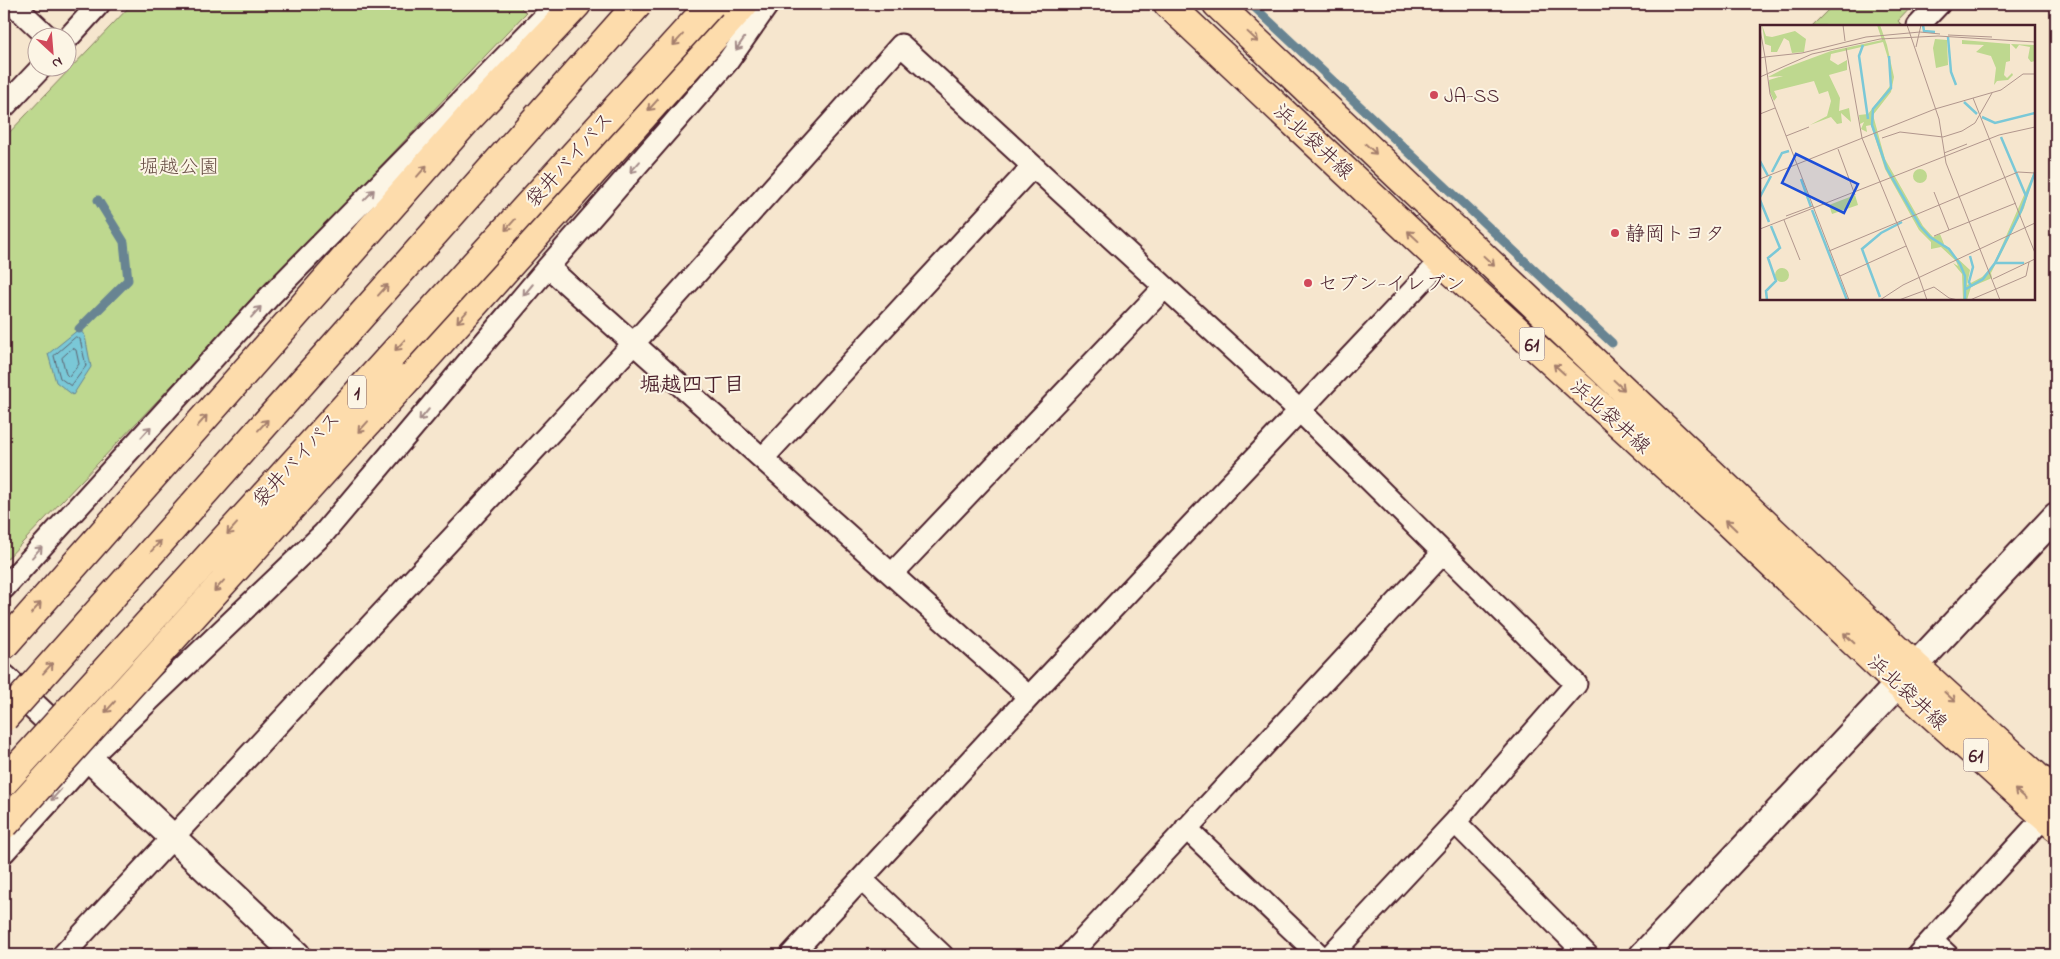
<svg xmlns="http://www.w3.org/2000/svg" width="2060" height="959" viewBox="0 0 2060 959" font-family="'Indie Flower','Klee One',sans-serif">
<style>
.green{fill:#bed88f;stroke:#847c5d}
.water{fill:#7ac8d7;stroke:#678492}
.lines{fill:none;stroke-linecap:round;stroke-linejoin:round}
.shore{stroke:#5d6370;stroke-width:1}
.stream{stroke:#678492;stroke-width:9}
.minor-casing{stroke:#4a1f2b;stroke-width:25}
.tertiary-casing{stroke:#4a1f2b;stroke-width:30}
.primary-casing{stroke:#4a1f2b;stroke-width:31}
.trunk-casing{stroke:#4a1f2b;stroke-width:31}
.minor{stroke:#fcf5e5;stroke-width:21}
.tertiary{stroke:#fcf5e5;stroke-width:26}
.primary{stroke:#fddcac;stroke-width:28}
.trunk{stroke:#fddcac;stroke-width:28}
.trunk-bridge-casing{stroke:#4a1f2b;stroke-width:31;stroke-linecap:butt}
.trunk-bridge{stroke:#fddcac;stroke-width:28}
.oneway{stroke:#a47e6c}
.oneway2{stroke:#a38a88}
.poi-dot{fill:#d1495b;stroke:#fcf5e5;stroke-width:2}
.labels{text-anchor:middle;stroke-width:4;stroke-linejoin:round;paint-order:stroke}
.shield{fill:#fcf5e5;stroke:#7f5f63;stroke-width:1}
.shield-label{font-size:19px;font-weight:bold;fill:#4a1f2b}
.poi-label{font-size:20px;fill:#4a1f2b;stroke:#fcf5e5;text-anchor:start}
.street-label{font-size:20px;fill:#4a1f2b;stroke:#fcf5e5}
.park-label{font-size:20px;fill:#674d44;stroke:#fcf5e5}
.neighbourhood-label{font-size:21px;font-weight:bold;fill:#4a1f2b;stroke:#fcf5e5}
.inset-river{fill:none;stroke:#7ac8d7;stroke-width:2.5}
.inset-road{fill:none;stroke:#b1968d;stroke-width:1}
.view{fill:#1d4ed8;fill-opacity:0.15;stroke:#1d4ed8;stroke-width:2.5}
.inset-edge{fill:none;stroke:#4a1f2b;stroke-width:2.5}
</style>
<rect width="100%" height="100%" fill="#f6e6ce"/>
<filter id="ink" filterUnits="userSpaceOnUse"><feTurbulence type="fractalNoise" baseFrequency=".02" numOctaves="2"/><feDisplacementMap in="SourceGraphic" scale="10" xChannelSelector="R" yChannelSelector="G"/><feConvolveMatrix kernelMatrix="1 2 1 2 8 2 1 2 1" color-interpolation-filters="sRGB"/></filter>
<g filter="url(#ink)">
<!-- green -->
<path class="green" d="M 132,4 L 517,4 L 526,13 L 4,562 L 4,138 Z
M 1834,4 L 1914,4 L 1898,21 L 1903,26 L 1812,26 Z"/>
<!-- water -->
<path class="water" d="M 79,329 L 85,336 L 91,367 L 73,395 L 56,382 L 48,354 Z"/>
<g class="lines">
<!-- shore -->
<path class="shore" d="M 76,337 L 80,339 L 86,366 L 71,386 L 60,378 L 54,356 Z
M 73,348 L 76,350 L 79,364 L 69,377 L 66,374 L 62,358 Z"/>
<!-- stream -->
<path class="stream" d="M 1251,4 L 1612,343
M 79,329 L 128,280 L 124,242 L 98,200"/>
<!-- minor casing -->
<g class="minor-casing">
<path id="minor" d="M 13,4 L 49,38
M 1918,26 L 1939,4
M 68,38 L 99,4
M 4,107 L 41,68
M 548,267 L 1029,697
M 763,458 L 1033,166
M 892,574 L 1165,287
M 4,588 L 270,296 L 557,4
M 1455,822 L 1587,955
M 1186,828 L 1319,955
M 4,852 L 89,758 L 324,533 L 548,267 L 728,61 L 768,4
M 861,879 L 942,955
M 1932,941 L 1947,955
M 63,955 L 634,343 L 901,45 L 1300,411 L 1576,684 L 1455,822 L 1331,955
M 791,955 L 1029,697 L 1441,261
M 1069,955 L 1443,553
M 1918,955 L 2045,816"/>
</g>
<!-- tertiary casing -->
<g class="tertiary-casing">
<path id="tertiary" d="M 4,678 L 297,955
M 1643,955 L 2056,516"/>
</g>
<!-- primary casing -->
<g class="primary-casing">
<path id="primary" d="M 1168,4 L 1441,261 L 1724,519 L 1897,683 L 2056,827
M 1217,4 L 1914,665 L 2056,794"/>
</g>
<!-- trunk casing -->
<g class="trunk-casing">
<path id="trunk" d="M 408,378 L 744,4
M 4,645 L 468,119 L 577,4"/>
</g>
<!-- minor -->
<use href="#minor" class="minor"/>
<!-- tertiary -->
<use href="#tertiary" class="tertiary"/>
<!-- primary -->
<use href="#primary" class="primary"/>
<!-- trunk -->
<use href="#trunk" class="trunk"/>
<!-- trunk-bridge casing -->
<g class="trunk-bridge-casing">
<path id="trunk-bridge" d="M 4,718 L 638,4
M 4,782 L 711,4
M 4,825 L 408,378"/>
</g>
<!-- trunk-bridge -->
<use href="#trunk-bridge" class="trunk-bridge"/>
</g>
<!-- one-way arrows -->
<defs><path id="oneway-shaft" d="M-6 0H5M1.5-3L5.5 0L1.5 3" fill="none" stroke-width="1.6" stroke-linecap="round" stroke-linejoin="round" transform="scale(1.25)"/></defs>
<g class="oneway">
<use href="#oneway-shaft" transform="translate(1253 37) rotate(43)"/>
<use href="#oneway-shaft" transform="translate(678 40) rotate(132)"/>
<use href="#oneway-shaft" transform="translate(653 105) rotate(132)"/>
<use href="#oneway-shaft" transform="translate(1371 149) rotate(43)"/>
<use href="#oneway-shaft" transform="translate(422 171) rotate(-49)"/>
<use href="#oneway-shaft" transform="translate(510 225) rotate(132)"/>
<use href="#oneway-shaft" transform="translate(1413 236) rotate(-137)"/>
<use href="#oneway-shaft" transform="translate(1489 261) rotate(43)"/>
<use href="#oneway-shaft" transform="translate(383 290) rotate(-48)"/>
<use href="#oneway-shaft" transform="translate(462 317) rotate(132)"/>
<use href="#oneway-shaft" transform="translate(400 345) rotate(132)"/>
<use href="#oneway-shaft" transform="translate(1559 369) rotate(-138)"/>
<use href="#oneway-shaft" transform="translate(1619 385) rotate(43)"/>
<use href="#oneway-shaft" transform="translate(202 421) rotate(-49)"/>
<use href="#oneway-shaft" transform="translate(263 425) rotate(-48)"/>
<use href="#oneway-shaft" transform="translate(363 427) rotate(132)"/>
<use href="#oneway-shaft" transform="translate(1731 525) rotate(-136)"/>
<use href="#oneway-shaft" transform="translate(232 529) rotate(132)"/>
<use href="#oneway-shaft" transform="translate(156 546) rotate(-48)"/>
<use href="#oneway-shaft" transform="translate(219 586) rotate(132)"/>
<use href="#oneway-shaft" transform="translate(36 608) rotate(-48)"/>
<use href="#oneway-shaft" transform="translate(1849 638) rotate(-136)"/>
<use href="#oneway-shaft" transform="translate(48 668) rotate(-48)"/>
<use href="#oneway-shaft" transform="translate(1950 697) rotate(42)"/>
<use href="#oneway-shaft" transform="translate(110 707) rotate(132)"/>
<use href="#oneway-shaft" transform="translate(2020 794) rotate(-138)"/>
</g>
<g class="oneway2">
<use href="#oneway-shaft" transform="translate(740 44) rotate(125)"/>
<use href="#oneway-shaft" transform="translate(635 167) rotate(131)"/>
<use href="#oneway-shaft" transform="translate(369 195) rotate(-46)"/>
<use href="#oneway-shaft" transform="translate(528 290) rotate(130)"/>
<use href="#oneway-shaft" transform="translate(256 312) rotate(-48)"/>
<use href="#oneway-shaft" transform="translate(424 415) rotate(130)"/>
<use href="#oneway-shaft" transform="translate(146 432) rotate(-48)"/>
<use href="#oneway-shaft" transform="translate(37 552) rotate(-48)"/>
<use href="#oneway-shaft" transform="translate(56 795) rotate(132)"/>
</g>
</g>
<!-- markers -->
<g class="poi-dot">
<circle cx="1434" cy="95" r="5"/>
<circle cx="1615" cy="233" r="5"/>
<circle cx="1308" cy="283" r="5"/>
</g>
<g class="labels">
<!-- shield labels -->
<g class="shield">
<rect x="1519.5" y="327.5" width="25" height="33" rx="4"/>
<rect x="348" y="375.5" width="18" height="33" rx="4"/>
<rect x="1963.5" y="738.5" width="25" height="33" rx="4"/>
</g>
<g class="shield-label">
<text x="1532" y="351">61</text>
<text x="357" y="399">1</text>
<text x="1976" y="762">61</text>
</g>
<!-- poi labels -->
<g class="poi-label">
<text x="1444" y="102">JA-SS</text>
<text x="1625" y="240">静岡トヨタ</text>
<text x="1318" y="290">セブン-イレブン</text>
</g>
<!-- street labels -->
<g class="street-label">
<text transform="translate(1314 141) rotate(43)" y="7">浜北袋井線</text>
<text transform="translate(569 159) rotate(-48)" y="7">袋井バイパス</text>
<text transform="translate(1611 416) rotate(42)" y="7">浜北袋井線</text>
<text transform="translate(296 459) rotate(-48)" y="7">袋井バイパス</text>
<text transform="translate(1908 692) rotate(43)" y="7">浜北袋井線</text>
</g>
<!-- park labels -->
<g class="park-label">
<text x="179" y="173">堀越公園</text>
</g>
<!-- neighbourhood labels -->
<g class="neighbourhood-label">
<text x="692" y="391">堀越四丁目</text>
</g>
</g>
<!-- overview -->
<g transform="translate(1760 25)">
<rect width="275" height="275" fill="#f6e6ce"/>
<path d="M 2,0 L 6,11 L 12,12 L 35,6 L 46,14 L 44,27 L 32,28 L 29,16 L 24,13 L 17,27 L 11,27 L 11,21 L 5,19 ZM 117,0 L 120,0 L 127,20 L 134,52 L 131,67 L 113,90 L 125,134 L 163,201 L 173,212 L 180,209 L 184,219 L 182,219 L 210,245 L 207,260 L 222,252 L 233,241 L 275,145 L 264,183 L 237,237 L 275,237 L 236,238 L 231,248 L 232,253 L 211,262 L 207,275 L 203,275 L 202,249 L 193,238 L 198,241 L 196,236 L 181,222 L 171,224 L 171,217 L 159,205 L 125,144 L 111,100 L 106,101 L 107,107 L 101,104 L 104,97 L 100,99 L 99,90 L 108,89 L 130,61 L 130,40 L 123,17 L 71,29 L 70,35 L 78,40 L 87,35 L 87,45 L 69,50 L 80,73 L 79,86 L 89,83 L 91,97 L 81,88 L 82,98 L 77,99 L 71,92 L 50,100 L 67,91 L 71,76 L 68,66 L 59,69 L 54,56 L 14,66 L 17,72 L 14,76 L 9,65 L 9,55 L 23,51 L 8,52 L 25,43 L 71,26 L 122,15 ZM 175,14 L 187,15 L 188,40 L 176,43 L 173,23 ZM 202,15 L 250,19 L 250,36 L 246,37 L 244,50 L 247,53 L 252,48 L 253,50 L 248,55 L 237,56 L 234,60 L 236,43 L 231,31 L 216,27 L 224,20 L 202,19 ZM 251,19 L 275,20 L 275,36 L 271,37 L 268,33 L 270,22 L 259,20 L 256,24 ZM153 151a7 7 0 1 1 14 0a7 7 0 1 1-14 0ZM 95,170 L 98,180 L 72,189 L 69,180 ZM15 250a7 7 0 1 1 14 0a7 7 0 1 1-14 0Z" fill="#bed88f"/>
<path class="inset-river" d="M 163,0 L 164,6 L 175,7M 188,12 L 191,47 L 196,60M 103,20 L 99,31 L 108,94M 129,31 L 131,63 L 113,84 L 112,100 L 127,144 L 160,201 L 170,212 L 189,224 L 200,239 L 205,251 L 205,275M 204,77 L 217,89M 222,92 L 235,98 L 275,88M 241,112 L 266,171M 0,136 L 8,151M 12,147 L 22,128 L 29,126M 41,154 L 51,182M 0,172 L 11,151M 0,175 L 9,197M 52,185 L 87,275M 210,231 L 213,242 L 209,257 L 211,261M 235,238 L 264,238M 206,264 L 223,254 L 235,238 L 261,186 L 275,147M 120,272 L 102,224 L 121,208 L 142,197M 7,275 L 6,266 L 16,256 L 8,233 L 20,223 L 11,201"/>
<path class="inset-road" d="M 83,0 L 85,16M 147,0 L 179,94 L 186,138 L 240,275M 0,4 L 5,32 L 42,28 L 106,12 L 160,7 L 180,9M 188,10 L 232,12M 156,22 L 161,0M 86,23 L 102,113 L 159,252M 0,33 L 5,32 L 10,69 L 89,275M 0,52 L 52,29 L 120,14 L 178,11 L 275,17M 213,73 L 275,228M 0,89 L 15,83M 26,111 L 49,102M 122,113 L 140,107 L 183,112 L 202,106 L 215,98 L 232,68M 78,124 L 95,170M 184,128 L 207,119M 0,154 L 175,84 L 241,65 L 263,49 L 275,49M 174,167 L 189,205M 26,191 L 53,181M 24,195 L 40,235M 0,204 L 239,110 L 275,102M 174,211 L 256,178M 69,226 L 258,147 L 275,148M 80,251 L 146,221M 159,252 L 167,275M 233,254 L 275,234M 236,264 L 266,251 L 269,237M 120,275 L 143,260 L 275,198M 139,275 L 174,262 L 189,273 L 198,275M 210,275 L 236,264"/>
<path class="view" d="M 36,129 L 98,159 L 84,188 L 22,158 Z"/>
<rect width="275" height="275" class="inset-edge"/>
</g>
<!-- margin -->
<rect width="2060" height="959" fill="none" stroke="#fcf5e5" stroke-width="20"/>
<rect x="10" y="10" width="2040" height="939" fill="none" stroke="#4a1f2b" stroke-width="2" filter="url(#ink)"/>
<!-- north arrow -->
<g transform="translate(52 52) rotate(154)"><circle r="24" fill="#fcf5e5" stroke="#b59f9b"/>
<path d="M0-4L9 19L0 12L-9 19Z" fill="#d1495b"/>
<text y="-8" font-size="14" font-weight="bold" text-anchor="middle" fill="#4a1f2b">N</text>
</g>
</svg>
